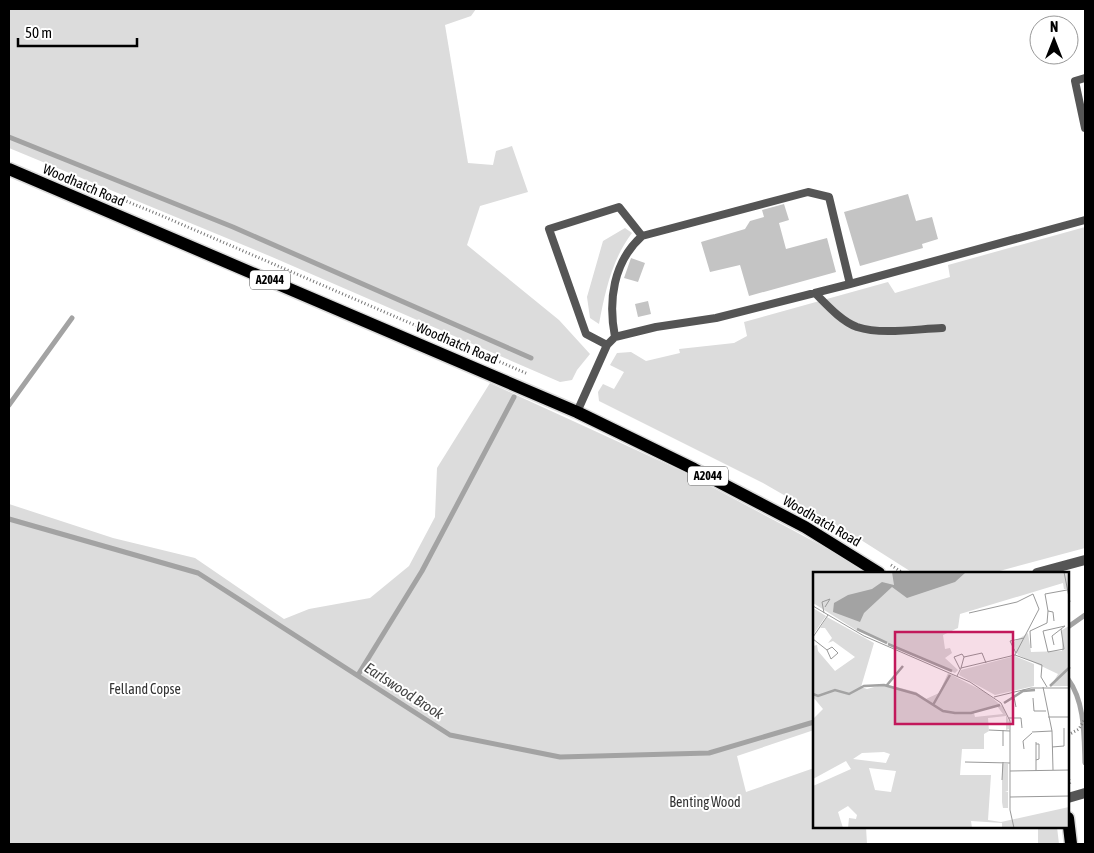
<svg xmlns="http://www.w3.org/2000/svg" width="1094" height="853" viewBox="0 0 1094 853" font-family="'Asap Condensed',sans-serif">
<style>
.green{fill:#dcdcdc}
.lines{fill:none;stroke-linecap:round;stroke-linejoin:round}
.stream{stroke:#a3a3a3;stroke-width:5}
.building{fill:#c4c4c4}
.primary-casing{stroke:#dbdbdb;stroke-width:15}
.path{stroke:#777;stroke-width:3;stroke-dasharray:1 2.5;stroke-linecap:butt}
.service{stroke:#555;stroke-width:8}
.minor{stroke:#555;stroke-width:10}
.primary{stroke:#000;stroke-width:12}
.labels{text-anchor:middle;stroke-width:4;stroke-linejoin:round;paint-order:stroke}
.shield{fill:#fff;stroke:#4c4c4c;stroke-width:1}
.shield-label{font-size:12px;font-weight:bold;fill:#000}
.street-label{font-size:14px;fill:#000;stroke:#fff}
.park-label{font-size:14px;fill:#333;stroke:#fff}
.water-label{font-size:15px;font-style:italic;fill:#444;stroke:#fff}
.inset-river{fill:none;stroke:#a3a3a3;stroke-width:2.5}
.inset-road{fill:none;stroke:#999;stroke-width:1}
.view{fill:#c2185b;fill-opacity:0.15;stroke:#c2185b;stroke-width:2.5}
.inset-edge{fill:none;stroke:#000;stroke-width:2.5}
</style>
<rect width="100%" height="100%" fill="#fff"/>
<!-- green -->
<path class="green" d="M 9,9 L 476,9 L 471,16 L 445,25 L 468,163 L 493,165 L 496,151 L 512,146 L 528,192 L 480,206 L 467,245 L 559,320 L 590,354 L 577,370 L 572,380 L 560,382 L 272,257 L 9,148 Z
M 1085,227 L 1085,548 L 992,573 L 913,573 L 850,533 L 763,483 L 599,401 L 598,392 L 603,384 L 614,389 L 624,372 L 610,365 L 617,353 L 631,352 L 646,361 L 680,353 L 679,349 L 734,343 L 747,336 L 744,322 L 888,282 L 895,293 L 950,277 L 948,265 Z
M 625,228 L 632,233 C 612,259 605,292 599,324 L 590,318 L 587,297 L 603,241 Z
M 490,383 L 682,471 L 841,556 L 864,573 L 814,573 L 814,730 L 737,756 L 746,792 L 814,768 L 814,827 L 866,827 L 867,844 L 9,844 L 9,504 L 113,538 L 195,558 L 284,619 L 309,609 L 370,598 L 409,566 L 435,517 L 437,468 Z
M 1038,827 L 1057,827 L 1059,844 L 1038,844 Z"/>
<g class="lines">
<!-- stream -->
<path class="stream" d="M 9,137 L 233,227 L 531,358
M 9,405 L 72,318
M 9,519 L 198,573 L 450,735 L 560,757 L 709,753 L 814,722
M 1068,627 L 1085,615
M 358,675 L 422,571 L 514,397
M 1068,679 C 1085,702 1084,735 1085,763"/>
</g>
<!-- building -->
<path class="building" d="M 908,194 L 916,221 L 932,217 L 938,239 L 922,244 L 923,248 L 860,266 L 844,212 Z
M 784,204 L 789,220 L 779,223 L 786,249 L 827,238 L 836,272 L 749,296 L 740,265 L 710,272 L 701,242 L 745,229 L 750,221 L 764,217 L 762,210 Z
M 631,258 L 645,263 L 638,282 L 624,278 Z
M 648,301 L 651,314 L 638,317 L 635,304 Z"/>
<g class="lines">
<!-- primary casing -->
<g class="primary-casing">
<path id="primary" d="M 9,169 L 577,412 L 694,469 L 805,527 L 879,573
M 1068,818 L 1071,844"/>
</g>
<!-- path -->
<path class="path" d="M 65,176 L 160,215 L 528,374
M 891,565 L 903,573
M 1068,735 L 1079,729 L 1085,719
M 1068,776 L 1070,785"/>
<!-- service -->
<path class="service" d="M 1085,78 L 1075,81 L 1085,128
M 815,293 C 827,305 841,321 857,327 C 882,335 916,329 942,328
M 615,337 C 608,301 613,262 642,236 L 808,192 L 829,197 L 850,284
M 607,345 L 586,334 L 549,229 L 619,207 L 642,236
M 577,412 L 607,345 L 615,337 L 656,327 L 716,318 L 850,284 L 1085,220"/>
<!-- minor -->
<path class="minor" d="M 1037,573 L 1085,560
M 1068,798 L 1085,793"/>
<!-- primary -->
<use href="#primary" class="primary"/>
</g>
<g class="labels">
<!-- shield labels -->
<g class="shield">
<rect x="250" y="270.5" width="40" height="19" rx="4"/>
<rect x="688" y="466.5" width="40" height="19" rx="4"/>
</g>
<g class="shield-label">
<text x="270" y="284">A2044</text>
<text x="708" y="480">A2044</text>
</g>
<!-- street labels -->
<g class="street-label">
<text transform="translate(84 185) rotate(23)" y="5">Woodhatch Road</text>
<text transform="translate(457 343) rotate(23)" y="5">Woodhatch Road</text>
<text transform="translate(822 521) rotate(30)" y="5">Woodhatch Road</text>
</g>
<!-- park labels -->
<g class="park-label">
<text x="145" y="694">Felland Copse</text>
<text x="705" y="807">Benting Wood</text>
</g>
<!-- water labels -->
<g class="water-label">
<text transform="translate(404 691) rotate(33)" y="5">Earlswood Brook</text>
</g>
</g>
<!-- overview -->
<g transform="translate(813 572)">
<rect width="256" height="256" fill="#fff"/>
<path d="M 0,0 L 256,0 L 256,17 L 251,17 L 250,11 L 147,42 L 145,56 L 130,63 L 132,77 L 137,76 L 139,81 L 132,86 L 145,98 L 142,101 L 43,58 L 0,31 ZM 0,36 L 13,44 L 0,63 ZM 14,45 L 61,71 L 48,115 L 54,117 L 72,112 L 103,120 L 113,127 L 126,121 L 135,101 L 172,120 L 190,135 L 196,150 L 196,157 L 193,158 L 193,144 L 175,146 L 176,159 L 171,162 L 171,177 L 149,177 L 147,203 L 178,203 L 175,248 L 188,250 L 256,235 L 256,256 L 189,256 L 189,251 L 158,249 L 159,256 L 35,256 L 36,246 L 43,247 L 44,243 L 35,234 L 25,240 L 30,256 L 0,256 L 0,214 L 38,197 L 33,189 L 0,207 L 0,147 L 10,137 L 0,125 L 3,122 L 0,121 L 0,74 L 4,73 L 5,79 L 22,99 L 42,85 L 20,69 L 15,71 L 19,66 L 12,56 L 7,56 ZM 184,134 L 190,142 L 162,145 L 161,141 ZM 71,180 L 77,182 L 73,191 L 40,187 L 49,181 ZM 56,196 L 83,199 L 78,220 L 62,218 ZM 256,54 L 256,114 L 238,114 L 245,102 L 205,83 L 199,71 L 215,61 L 218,80 L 249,79 L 249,58 ZM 202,84 L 221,92 L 221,114 L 182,123 L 146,103 L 148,98 ZM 189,192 L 195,192 L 195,219 L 192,220 L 195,220 L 195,236 L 190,236 L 189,230 Z" fill="#dcdcdc" fill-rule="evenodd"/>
<path d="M 79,0 L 111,1 L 152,1 L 142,10 L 94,26 L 79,15 L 51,41 L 47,50 L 20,40 L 21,31 L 35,23 L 59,17 L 69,10 L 81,13 Z" fill="#a3a3a3"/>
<path class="inset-river" d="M 44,57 L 74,71M 75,72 L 139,99M 74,113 L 90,94M 237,114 L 257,95M 0,122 L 5,124 L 22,118 L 36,122 L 51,114 L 71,113 L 103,122 L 130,139 L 142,141 L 158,141 L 187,133M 191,131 L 210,119 L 222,118M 120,133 L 137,103"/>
<path class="inset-road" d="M 251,0 L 257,30M 0,34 L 51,64 L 157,110 L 188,131 L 197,149 L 197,238 L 201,256M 11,41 L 9,30 L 17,27 L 12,35M 241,49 L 240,40 L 235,39 L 232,22 L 254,18M 252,54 L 248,57 L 251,77 L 235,80 L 230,59 ZM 0,65 L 15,43M 0,67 L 14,78 L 19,75 L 25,81 L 18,87 L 14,78M 241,73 L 239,64 L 248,57M 218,76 L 217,59 L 234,51 L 235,39M 203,81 L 197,69 L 211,66M 202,83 L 229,93 L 228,105 L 234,115M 148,96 L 151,85 L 169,81 L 173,91M 147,97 L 141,85 L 149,82 L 151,85M 144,104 L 148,96 L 202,83 L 226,37 L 220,22 L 204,30 L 156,41M 230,115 L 239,159 L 240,198M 200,120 L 203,135M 181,125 L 218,116 L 257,116M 220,126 L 221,139 L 233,139M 235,145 L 257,145M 196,146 L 208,146 L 209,156M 176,158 L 197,159M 190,158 L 190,174M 219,160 L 239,159M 223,170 L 223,199M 223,172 L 226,172 L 226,187 L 223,188M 239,175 L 251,174 L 251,156M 211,177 L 210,169 L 219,161M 152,190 L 197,191M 197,199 L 257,198M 189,208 L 190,190M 197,225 L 257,224"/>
<path class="view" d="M 82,60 L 200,60 L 200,152 L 82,152 Z"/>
<rect width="256" height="256" class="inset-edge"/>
</g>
<!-- border -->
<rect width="1094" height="853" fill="none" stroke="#000000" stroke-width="20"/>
<!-- north arrow -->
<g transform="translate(1054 40)"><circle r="24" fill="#ffffff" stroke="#999999"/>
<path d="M0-4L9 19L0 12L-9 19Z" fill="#000000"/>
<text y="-8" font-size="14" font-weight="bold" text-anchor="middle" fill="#000000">N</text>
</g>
<!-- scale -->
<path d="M18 38v8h119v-8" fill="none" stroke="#000000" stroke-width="2.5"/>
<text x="25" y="38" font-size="15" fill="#000000" stroke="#ffffff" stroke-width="4" paint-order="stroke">50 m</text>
</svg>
